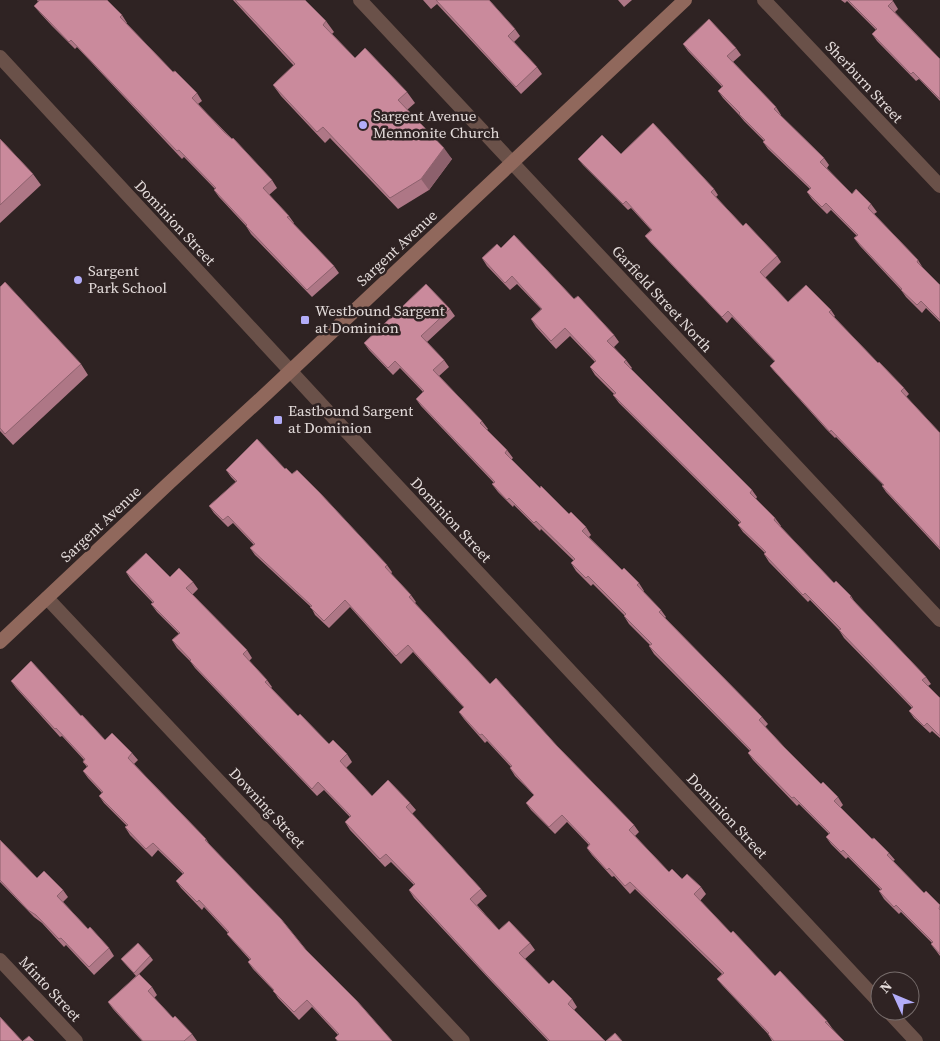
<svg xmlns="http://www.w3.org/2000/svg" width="940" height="1041" viewBox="0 0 940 1041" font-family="'Source Serif 4',serif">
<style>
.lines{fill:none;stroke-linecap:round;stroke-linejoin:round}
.minor{stroke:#6a5149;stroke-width:14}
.secondary{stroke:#90685c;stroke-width:14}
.wall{fill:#ae7786}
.shaded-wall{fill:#8d616d}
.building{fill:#ca8a9c;stroke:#8d616d}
.poi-dot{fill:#b3adf9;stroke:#2f2323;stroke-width:2}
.labels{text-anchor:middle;stroke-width:5;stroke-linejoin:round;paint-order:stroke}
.street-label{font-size:15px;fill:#e3dbda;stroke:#2f2323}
.poi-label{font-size:15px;fill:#e3dbda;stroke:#2f2323;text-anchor:start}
</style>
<rect width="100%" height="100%" fill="#2f2323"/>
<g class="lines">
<!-- minor -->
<path class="minor" d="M 360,0 L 940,620
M 764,0 L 940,186
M 0,57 L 345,430 L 880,1003
M 47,598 L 463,1041
M 0,960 L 76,1041
M 888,1011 L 916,1041"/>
<!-- secondary -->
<path class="secondary" d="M 0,642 L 169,483 L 267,393 L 685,0"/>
</g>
<!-- wall -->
<path class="wall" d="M 37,0 L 107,0 L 122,15 L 127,23 L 126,23 L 173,72 L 197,93 L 202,101 L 198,104 L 272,180 L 277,188 L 269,195 L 289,216 L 294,223 L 293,224 L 334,266 L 339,273 L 312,297 L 251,234 L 246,226 L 219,197 L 214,190 L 215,189 L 184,157 L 182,159 L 77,47 L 75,49 L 52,26 L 40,13 L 34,6 L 38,2 Z
M 233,0 L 305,0 L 326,21 L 334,32 L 332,34 L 355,58 L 407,92 L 415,103 L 407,110 L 452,159 L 429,190 L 398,209 L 330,138 L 325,143 L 281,96 L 273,85 L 294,66 Z
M 423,0 L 489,0 L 515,29 L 520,36 L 514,42 L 537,67 L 542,74 L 521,94 L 437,4 L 431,9 Z
M 618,0 L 632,0 L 624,7 Z
M 841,0 L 892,0 L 893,1 L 898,9 L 895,12 L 940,59 L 940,101 L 919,79 L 916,81 L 877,41 L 872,34 L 876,30 L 847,1 L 845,3 Z
M 683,44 L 736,48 L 741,55 L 733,62 L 776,107 L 781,115 L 780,115 L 824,158 L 829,165 L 827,168 L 852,194 L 871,204 L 877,212 L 874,214 L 918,260 L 923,268 L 940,285 L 940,322 L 926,308 L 922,313 L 906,297 L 901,290 L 860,246 L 854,238 L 857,236 L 831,210 L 827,214 L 812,199 L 807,192 L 810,189 L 768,149 L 763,142 L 764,141 L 744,121 L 739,115 L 723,98 L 718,91 L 722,87 L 688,51 Z
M 0,139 L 33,174 L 41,185 L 0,223 Z
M 621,154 L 714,189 L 718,195 L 716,197 L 743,226 L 777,256 L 781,262 L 765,278 L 788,302 L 831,310 L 835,316 L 834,317 L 878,363 L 904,388 L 909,394 L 906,397 L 940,433 L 940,550 L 886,492 L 882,486 L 883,485 L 836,437 L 835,438 L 826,429 L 775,372 L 770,366 L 775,362 L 732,317 L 727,323 L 650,242 L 645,236 L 651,230 L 631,208 L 628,210 L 583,165 L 578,159 Z
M 501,248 L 574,299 L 614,335 L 619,342 L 614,347 L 626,360 L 632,368 L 631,369 L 752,490 L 757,497 L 756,499 L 775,518 L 781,526 L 780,526 L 834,583 L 851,596 L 856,604 L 926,677 L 931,684 L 928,686 L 940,698 L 940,738 L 932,731 L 930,733 L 914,718 L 909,711 L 912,708 L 844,638 L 839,630 L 810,600 L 808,602 L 769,562 L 764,554 L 765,553 L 743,532 L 738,525 L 740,523 L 619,403 L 613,395 L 614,394 L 595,375 L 590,367 L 595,362 L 570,336 L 556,349 L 536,327 L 531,319 L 541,309 L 517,284 L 510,290 L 487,266 L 482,258 Z
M 0,287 L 81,364 L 88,375 L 13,445 L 0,431 Z
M 450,309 L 455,316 L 427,342 L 444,360 L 449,367 L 439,376 L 482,421 L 488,429 L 487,430 L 507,450 L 513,458 L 511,460 L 540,488 L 569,514 L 586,527 L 591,535 L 589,537 L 622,570 L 639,583 L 644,591 L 643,592 L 661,610 L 666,617 L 665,618 L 762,717 L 768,724 L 765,727 L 784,747 L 821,784 L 838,797 L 843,805 L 840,808 L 872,839 L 889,853 L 895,860 L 893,861 L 924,893 L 940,905 L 940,956 L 931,944 L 932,943 L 901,912 L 899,914 L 884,899 L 879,891 L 881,890 L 848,857 L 846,859 L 831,844 L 826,837 L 829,834 L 799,804 L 797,806 L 753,760 L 748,753 L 750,751 L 654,654 L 649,646 L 650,645 L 629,624 L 624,616 L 625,616 L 593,584 L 591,586 L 576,571 L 571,563 L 574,561 L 541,529 L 540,531 L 514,505 L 513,507 L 498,492 L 492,484 L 494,483 L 421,406 L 416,399 L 423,392 L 400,368 L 393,375 L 369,350 L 364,343 Z
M 285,469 L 387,565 L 392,572 L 391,574 L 411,595 L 416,602 L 415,603 L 490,684 L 557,746 L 634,825 L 639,832 L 635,836 L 669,872 L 701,887 L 706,894 L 700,901 L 731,933 L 775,976 L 827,1021 L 832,1028 L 844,1041 L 772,1041 L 768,1034 L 723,986 L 717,979 L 722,974 L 635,889 L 630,894 L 614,876 L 612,877 L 592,855 L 587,848 L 589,845 L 567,822 L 555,834 L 531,810 L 526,803 L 534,795 L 515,776 L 510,768 L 511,767 L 487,741 L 485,743 L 464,719 L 459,712 L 464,708 L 413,652 L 401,664 L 350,607 L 329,628 L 315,615 L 311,607 L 255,555 L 250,548 L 254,545 L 233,523 L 228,527 L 214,513 L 209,506 L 236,482 L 231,477 L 226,470 Z
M 126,572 L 170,577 L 193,582 L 198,589 L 192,595 L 247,650 L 252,658 L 249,661 L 267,680 L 272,687 L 271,688 L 298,716 L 329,744 L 347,754 L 352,762 L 346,768 L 372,796 L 410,803 L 416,810 L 412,814 L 481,889 L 487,896 L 477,905 L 499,930 L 530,943 L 535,950 L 525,959 L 549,984 L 572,999 L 577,1007 L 574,1010 L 605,1041 L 548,1041 L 491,981 L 414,898 L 409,890 L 414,885 L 391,862 L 385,867 L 350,830 L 345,822 L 350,817 L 324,790 L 317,796 L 195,668 L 190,661 L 177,648 L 172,640 L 179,634 L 157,612 L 151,604 L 153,603 L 131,580 Z
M 11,681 L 81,716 L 105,740 L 132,753 L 138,760 L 134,764 L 206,839 L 211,847 L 306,950 L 392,1041 L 337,1041 L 335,1038 L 338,1035 L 312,1007 L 299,1020 L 278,998 L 273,990 L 253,969 L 248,962 L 250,960 L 233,941 L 227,934 L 228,933 L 204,907 L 202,910 L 181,888 L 176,881 L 183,874 L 158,850 L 152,857 L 130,835 L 125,827 L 127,826 L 104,803 L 99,796 L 102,793 L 88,778 L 83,771 L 87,767 L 83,762 L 84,760 L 62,736 L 60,737 L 16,688 Z
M 0,840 L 37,878 L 63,890 L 68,897 L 63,902 L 88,929 L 109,948 L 114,956 L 94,975 L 66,945 L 64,947 L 42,923 L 34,917 L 0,882 Z
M 150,956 L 153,960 L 139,974 L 152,987 L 157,995 L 154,998 L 173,1018 L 192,1034 L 197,1041 L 142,1041 L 113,1009 L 108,1002 L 136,976 L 121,959 Z"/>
<!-- shaded-wall -->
<path class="shaded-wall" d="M 444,148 L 452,159 L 429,190 L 421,179 Z"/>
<!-- building -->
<path class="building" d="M 39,0 L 107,0 L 122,15 L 120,17 L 173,72 L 175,71 L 197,93 L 192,98 L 224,132 L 232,139 L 233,138 L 272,180 L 263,188 L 289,216 L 287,217 L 334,266 L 307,290 L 246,226 L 247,225 L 214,190 L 216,188 L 179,150 L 177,151 L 71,40 L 69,42 L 47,19 L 34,6 L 39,1 Z
M 235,0 L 305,0 L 326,21 L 323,25 L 355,58 L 365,48 L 407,92 L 398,100 L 444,148 L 421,179 L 390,198 L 323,127 L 317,132 L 273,85 L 295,64 Z
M 436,0 L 489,0 L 515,29 L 508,36 L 537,67 L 516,87 Z
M 848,0 L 892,0 L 893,1 L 888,6 L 940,59 L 940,99 L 913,72 L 911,74 L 872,34 L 877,29 Z
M 709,19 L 736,48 L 727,56 L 776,107 L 774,109 L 824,158 L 820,162 L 852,194 L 856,189 L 871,204 L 868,208 L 918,260 L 917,262 L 940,285 L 940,320 L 921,301 L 917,305 L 901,290 L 902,289 L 854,238 L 858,235 L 826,203 L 822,207 L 807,192 L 811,188 L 763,142 L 765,140 L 739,114 L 740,113 L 718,91 L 723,86 L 683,44 Z
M 653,123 L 714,189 L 711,192 L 743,226 L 746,223 L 777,256 L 760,272 L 788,302 L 806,285 L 831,310 L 829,312 L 878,363 L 879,362 L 904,388 L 901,391 L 940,433 L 940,548 L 882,486 L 884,485 L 831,430 L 830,432 L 821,422 L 770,366 L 775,361 L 728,311 L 722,317 L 645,236 L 652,230 L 626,201 L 623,204 L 578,159 L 602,135 L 621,154 Z
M 0,139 L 33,174 L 0,205 Z
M 514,235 L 574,299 L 578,296 L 614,335 L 607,341 L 626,360 L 624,362 L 752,490 L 750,493 L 775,518 L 774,520 L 834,583 L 836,581 L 851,596 L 850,597 L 926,677 L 922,680 L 940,698 L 940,736 L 927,723 L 924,726 L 909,711 L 913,707 L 839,630 L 841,629 L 805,593 L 803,595 L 764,554 L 766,552 L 738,525 L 741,522 L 613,395 L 616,393 L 590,367 L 596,361 L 565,328 L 551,341 L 531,319 L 542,309 L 512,276 L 505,283 L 482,258 L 497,244 L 501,248 Z
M 5,282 L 81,364 L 5,434 L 0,428 L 0,287 Z
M 426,284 L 450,309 L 421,336 L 444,360 L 433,370 L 482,421 L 480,423 L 507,450 L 505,453 L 540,488 L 541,486 L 569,514 L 571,512 L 586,527 L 582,531 L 622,570 L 624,568 L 639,583 L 637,585 L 661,610 L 659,612 L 762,717 L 759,720 L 784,747 L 821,784 L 823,782 L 838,797 L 834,801 L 872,839 L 874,838 L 889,853 L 887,855 L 924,893 L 926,891 L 940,905 L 939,909 L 940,910 L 940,954 L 931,944 L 933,942 L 896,905 L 894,907 L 879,891 L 882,889 L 843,850 L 841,852 L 826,837 L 830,833 L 794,797 L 792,798 L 748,753 L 751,750 L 649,646 L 652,644 L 624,616 L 626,614 L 588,576 L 586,578 L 571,563 L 575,559 L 536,521 L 534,523 L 509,498 L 507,500 L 492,484 L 495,482 L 416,399 L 424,391 L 395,361 L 388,368 L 364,343 Z
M 257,439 L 285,469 L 286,468 L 292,474 L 297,470 L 320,493 L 387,565 L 385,567 L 411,595 L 409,597 L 490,684 L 496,678 L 557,746 L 634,825 L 629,830 L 669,872 L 672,869 L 682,879 L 687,874 L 701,887 L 694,894 L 731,933 L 733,931 L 775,976 L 780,971 L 827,1021 L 825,1022 L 844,1041 L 774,1041 L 768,1034 L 769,1033 L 717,979 L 724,973 L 630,882 L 625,886 L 609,868 L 607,870 L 587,848 L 590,844 L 562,815 L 549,827 L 526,803 L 534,795 L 510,768 L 512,766 L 482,734 L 480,735 L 459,712 L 464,707 L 408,645 L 396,656 L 345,600 L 324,621 L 310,607 L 312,606 L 250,548 L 255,544 L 228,516 L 223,520 L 209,506 L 237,481 L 226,470 Z
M 146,553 L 170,577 L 179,568 L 193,582 L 186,588 L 247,650 L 243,654 L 267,680 L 265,682 L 298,716 L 300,714 L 329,744 L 333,740 L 347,754 L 340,761 L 372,796 L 388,780 L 410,803 L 406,807 L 481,889 L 470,899 L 499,930 L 509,921 L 530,943 L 519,953 L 549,984 L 553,980 L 572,999 L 568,1004 L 605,1041 L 550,1041 L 486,974 L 409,890 L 415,884 L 386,854 L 380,859 L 345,822 L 351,816 L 318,782 L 312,789 L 190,661 L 191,660 L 172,640 L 180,633 L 151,604 L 154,602 L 126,572 Z
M 31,661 L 81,716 L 82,715 L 105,740 L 112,733 L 132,753 L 128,758 L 146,777 L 206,839 L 205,840 L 281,919 L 306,950 L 357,1001 L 392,1041 L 338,1041 L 335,1038 L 339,1034 L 307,1000 L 294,1012 L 273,991 L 274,990 L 248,962 L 251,959 L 227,934 L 229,932 L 199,900 L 197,902 L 176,881 L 184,873 L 153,843 L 146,849 L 125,827 L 128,825 L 99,796 L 103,792 L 83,771 L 88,766 L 83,762 L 85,759 L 56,728 L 55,729 L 11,681 Z
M 0,840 L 37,878 L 44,871 L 63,890 L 57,896 L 88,929 L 90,927 L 109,948 L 89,967 L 61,938 L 59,939 L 36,915 L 28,910 L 0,880 Z
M 138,943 L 150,956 L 134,973 L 121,959 Z
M 139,974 L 152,987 L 148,991 L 173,1018 L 175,1016 L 192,1034 L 184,1041 L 143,1041 L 108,1002 Z
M 0,1017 L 22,1041 L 0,1041 Z
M 615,1033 L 622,1041 L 606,1041 Z
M 29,1036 L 34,1041 L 23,1041 Z"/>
<!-- markers -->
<g class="poi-dot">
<circle cx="363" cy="125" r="5"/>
<circle cx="78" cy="280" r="5"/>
<rect x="300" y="315" width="10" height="10" rx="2.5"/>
<rect x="273" y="415" width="10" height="10" rx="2.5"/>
</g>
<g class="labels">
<!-- street labels -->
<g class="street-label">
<text transform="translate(864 82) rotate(47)" y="5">Sherburn Street</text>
<text transform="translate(175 223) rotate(47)" y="5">Dominion Street</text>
<text transform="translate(397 248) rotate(-43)" y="5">Sargent Avenue</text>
<text transform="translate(662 299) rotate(47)" y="5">Garfield Street North</text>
<text transform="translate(451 520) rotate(47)" y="5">Dominion Street</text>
<text transform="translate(101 524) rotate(-43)" y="5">Sargent Avenue</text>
<text transform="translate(267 808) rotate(47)" y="5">Downing Street</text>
<text transform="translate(727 816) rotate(47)" y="5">Dominion Street</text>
<text transform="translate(50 989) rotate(47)" y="5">Minto Street</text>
</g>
<!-- poi labels -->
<g class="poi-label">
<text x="373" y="121">Sargent Avenue<tspan x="373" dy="17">Mennonite Church</tspan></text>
<text x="88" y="276">Sargent<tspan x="88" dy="17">Park School</tspan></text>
<text x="315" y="316">Westbound Sargent<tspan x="315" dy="17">at Dominion</tspan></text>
<text x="288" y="416">Eastbound Sargent<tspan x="288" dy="17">at Dominion</tspan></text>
</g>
</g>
<!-- north arrow -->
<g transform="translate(895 996) rotate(314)"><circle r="24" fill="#2f2323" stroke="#776d6c"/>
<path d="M0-4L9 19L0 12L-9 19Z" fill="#b3adf9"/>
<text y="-8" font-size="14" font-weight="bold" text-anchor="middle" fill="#e3dbda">N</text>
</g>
</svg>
